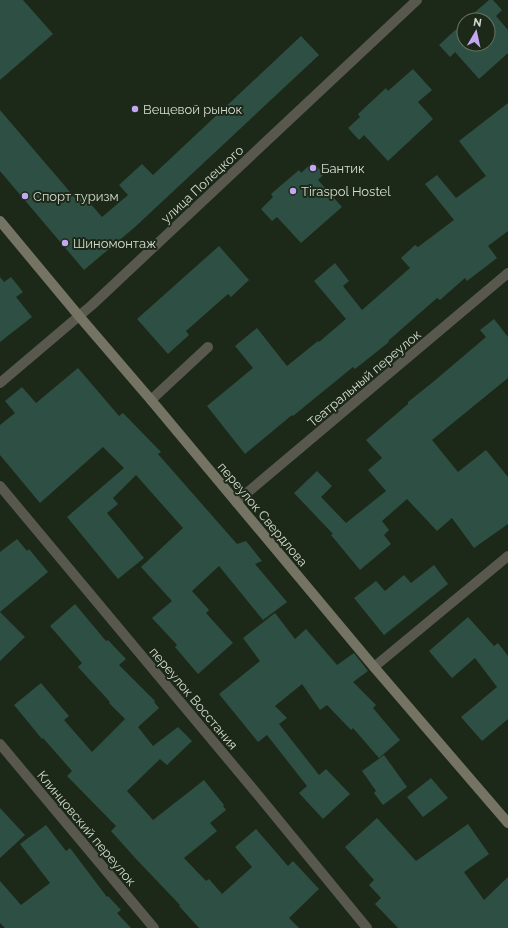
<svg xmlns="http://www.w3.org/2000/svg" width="508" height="928" viewBox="0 0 508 928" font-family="Raleway,sans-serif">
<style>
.building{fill:#2e4f44}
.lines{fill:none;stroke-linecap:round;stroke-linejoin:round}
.service{stroke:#58584e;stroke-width:10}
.minor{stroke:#58584e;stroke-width:10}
.secondary{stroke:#757464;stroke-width:10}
.poi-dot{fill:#c4a7f1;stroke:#1d2918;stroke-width:1.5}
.labels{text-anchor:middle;stroke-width:4;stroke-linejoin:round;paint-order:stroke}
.poi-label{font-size:13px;fill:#d4dcd1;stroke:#1d2918;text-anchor:start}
.street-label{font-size:13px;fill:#d4dcd1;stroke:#1d2918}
</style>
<rect width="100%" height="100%" fill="#1d2918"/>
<!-- building -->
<path class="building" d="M 0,0 L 23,0 L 53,34 L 0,80 Z
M 489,0 L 493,0 L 502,10 L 496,16 L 508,30 L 508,53 L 479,79 L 455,52 L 450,57 L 439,45 L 464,22 L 464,44 L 488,44 L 488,20 L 466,20 Z
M 301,36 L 319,55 L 135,227 L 84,270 L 0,171 L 0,110 L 76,199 L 82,194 L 102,217 L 128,195 L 119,185 L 142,164 L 153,175 Z
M 413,69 L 432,90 L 418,102 L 433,119 L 388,161 L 364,135 L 359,140 L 348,128 L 360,117 L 358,114 L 386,88 L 388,91 Z
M 508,103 L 508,231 L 488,246 L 497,258 L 467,281 L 465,278 L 440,300 L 437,298 L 388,341 L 389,342 L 355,369 L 353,367 L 293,416 L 292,415 L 245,454 L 207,406 L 253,368 L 235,346 L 257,328 L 287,366 L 318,341 L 319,342 L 346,319 L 314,281 L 335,263 L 349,281 L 343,286 L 362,310 L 410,268 L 401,258 L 415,245 L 418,247 L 454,220 L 425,184 L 437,175 L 456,198 L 486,176 L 459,141 Z
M 313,162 L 324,174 L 318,180 L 342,207 L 301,243 L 277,217 L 272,221 L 261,209 L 273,197 L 271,194 L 299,170 L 301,173 Z
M 219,246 L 249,280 L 231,297 L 228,294 L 186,331 L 189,335 L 168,354 L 137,319 Z
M 0,277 L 4,282 L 11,277 L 23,292 L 16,297 L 32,317 L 0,342 Z
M 494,319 L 508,337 L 508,378 L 432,440 L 458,472 L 486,450 L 508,477 L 508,524 L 474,548 L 452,518 L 437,531 L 407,499 L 382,521 L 389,530 L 384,535 L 391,544 L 360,570 L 331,535 L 333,534 L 294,493 L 317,471 L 332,486 L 321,497 L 346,523 L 386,491 L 368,470 L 382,458 L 366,440 L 408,404 L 408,402 L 433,382 L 486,337 L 480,330 Z
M 78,368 L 119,416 L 123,413 L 161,452 L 158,454 L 237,544 L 246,541 L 262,561 L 255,564 L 287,602 L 263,620 L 219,566 L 192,591 L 209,610 L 206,613 L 233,643 L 198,674 L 175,647 L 177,645 L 152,618 L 172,601 L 141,567 L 183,528 L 136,475 L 113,498 L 118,504 L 107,513 L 144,558 L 118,579 L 67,517 L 124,468 L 103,447 L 40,503 L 0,455 L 0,425 L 15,413 L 5,401 L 22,387 L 36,403 Z
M 17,539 L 27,551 L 29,549 L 48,572 L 0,612 L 25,637 L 0,661 L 0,552 Z
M 434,565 L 448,584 L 384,635 L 354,598 L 376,581 L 385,591 L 404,575 L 411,583 Z
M 75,604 L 106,641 L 108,640 L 126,659 L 119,665 L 155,701 L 154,702 L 159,708 L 138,727 L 153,746 L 178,727 L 192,741 L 167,765 L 160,759 L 127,791 L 153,820 L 204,780 L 224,805 L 223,806 L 226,810 L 210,823 L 217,831 L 184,858 L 206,881 L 209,879 L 222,894 L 252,867 L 235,847 L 256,829 L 288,866 L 293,861 L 319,889 L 289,918 L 299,928 L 199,928 L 179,906 L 180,905 L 137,860 L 111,831 L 116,826 L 67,776 L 72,771 L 43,738 L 42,739 L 14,705 L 41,683 L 69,716 L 64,720 L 92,752 L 125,719 L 109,703 L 110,702 L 78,667 L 82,663 L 50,626 Z
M 275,613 L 295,639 L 306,629 L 337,665 L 354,653 L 368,671 L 353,682 L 376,705 L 373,708 L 400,740 L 379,758 L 353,728 L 351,730 L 327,705 L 320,710 L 302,684 L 275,706 L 287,718 L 279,724 L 319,775 L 326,769 L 350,794 L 323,819 L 299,793 L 307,786 L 267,735 L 258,742 L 219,694 L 260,661 L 243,638 Z
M 468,617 L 494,646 L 498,643 L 508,656 L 508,719 L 482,741 L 461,717 L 497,687 L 475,658 L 452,678 L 429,651 Z
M 384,755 L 407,787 L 383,805 L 374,793 L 376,791 L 362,771 Z
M 431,778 L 448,798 L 423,817 L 407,797 Z
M 0,808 L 25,835 L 0,858 Z
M 377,818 L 416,861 L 468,824 L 489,854 L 464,872 L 484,900 L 508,877 L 508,928 L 398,928 L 375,904 L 381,898 L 369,885 L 374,880 L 345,847 Z
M 46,825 L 66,851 L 70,848 L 107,897 L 108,896 L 121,910 L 117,913 L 131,928 L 5,928 L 0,923 L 0,881 L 21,905 L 50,883 L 20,844 Z"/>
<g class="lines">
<!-- service -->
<path class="service" d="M 151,400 L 208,347"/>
<!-- minor -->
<path class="minor" d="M 0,383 L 92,305 L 417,0
M 0,486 L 253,789 L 367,928
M 236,502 L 508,273
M 374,667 L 508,556
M 0,744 L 154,928"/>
<!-- secondary -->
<path class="secondary" d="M 0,221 L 79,316 L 151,400 L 374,667 L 508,823"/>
</g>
<!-- markers -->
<g class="poi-dot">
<circle cx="135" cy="109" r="4"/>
<circle cx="313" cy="168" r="4"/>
<circle cx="293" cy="191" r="4"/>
<circle cx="25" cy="196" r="4"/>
<circle cx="65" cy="243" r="4"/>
</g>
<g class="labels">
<!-- poi labels -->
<g class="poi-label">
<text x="143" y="114">Вещевой рынок</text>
<text x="321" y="173">Бантик</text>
<text x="301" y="196">Tiraspol Hostel</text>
<text x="33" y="201">Спорт туризм</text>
<text x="73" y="248">Шиномонтаж</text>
</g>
<!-- street labels -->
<g class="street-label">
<text transform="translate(202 184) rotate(-43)" y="5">улица Полецкого</text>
<text transform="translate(364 378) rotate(-40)" y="5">Театральный переулок</text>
<text transform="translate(263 514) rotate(50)" y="5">переулок Свердлова</text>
<text transform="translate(194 698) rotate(50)" y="5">переулок Восстания</text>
<text transform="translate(87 828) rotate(50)" y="5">Клинцовский переулок</text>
</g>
</g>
<!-- north arrow -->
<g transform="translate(476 32) rotate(9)"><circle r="19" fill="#1d2918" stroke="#667162"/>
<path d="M0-3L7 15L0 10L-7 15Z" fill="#c4a7f1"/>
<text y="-6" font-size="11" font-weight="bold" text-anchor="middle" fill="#d4dcd1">N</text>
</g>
</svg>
